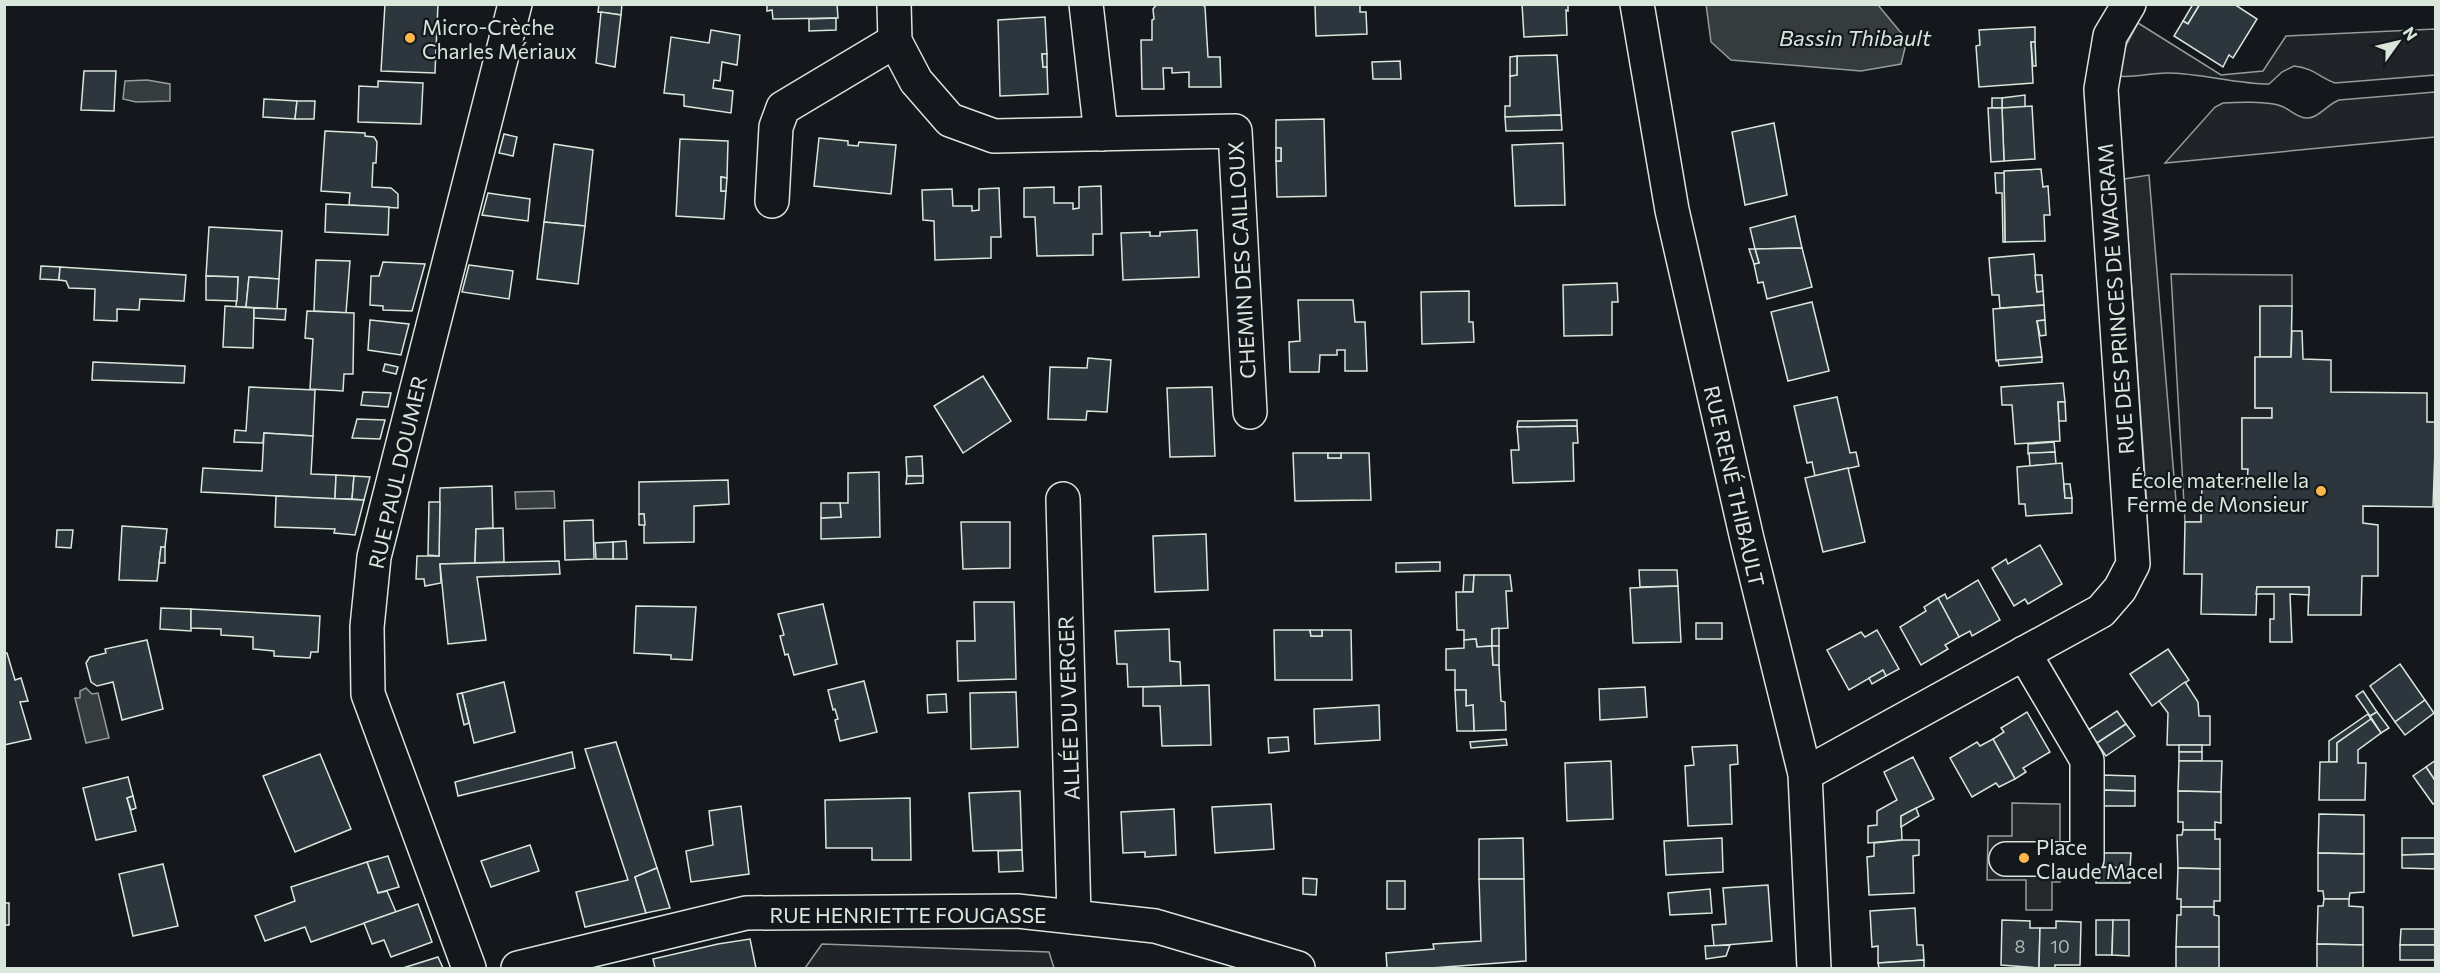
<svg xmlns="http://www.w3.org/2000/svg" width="2440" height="973" font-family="Commissioner,sans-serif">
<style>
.green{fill:#202428;stroke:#939e99;stroke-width:1.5}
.parking{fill:#24282b;stroke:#939e99;stroke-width:1.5}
.water{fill:#363b3e;stroke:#939e99;stroke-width:1.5}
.building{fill:#2c363c;stroke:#d8e6dc;stroke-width:1.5}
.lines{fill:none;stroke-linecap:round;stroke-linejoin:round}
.minor-casing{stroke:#d8e6dc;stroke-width:36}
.tertiary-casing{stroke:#d8e6dc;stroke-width:36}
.minor{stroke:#14181c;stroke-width:33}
.tertiary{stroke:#14181c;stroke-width:33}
.poi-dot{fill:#ffb74d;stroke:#14181c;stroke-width:2}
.labels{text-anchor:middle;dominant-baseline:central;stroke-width:4.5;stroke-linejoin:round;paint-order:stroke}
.number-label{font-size:18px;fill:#adbab4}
.poi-label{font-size:21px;fill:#d8e6dc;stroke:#14181c;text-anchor:start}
.street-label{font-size:21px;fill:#d8e6dc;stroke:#14181c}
.water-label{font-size:22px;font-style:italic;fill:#d8e6dc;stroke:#14181c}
</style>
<rect width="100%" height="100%" fill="#14181c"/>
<g class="green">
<path d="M2138,23L2221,75L2263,71L2286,36L2435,29V75L2335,83C2318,77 2316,69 2294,66L2282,72L2269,84C2235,84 2201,73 2167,73C2150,73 2134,78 2117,76L2122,53Z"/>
<path d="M2435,92V137L2165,163L2215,107L2223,103C2237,102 2269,101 2281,106C2290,109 2297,118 2307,118C2317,119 2328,104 2339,100Z"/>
<path d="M2171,274L2292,275V306L2260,307V357L2255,358V408H2272V418H2242V468L2248,469L2247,484L2202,483L2201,522H2185Z"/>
<path d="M822,944L1049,952L1054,968H805Z"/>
</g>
<g class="parking">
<path d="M2149,175L2176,501L2147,505L2124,179Z"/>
<path d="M2012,803L2060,804V882H2052V910H2026V880H1987L1988,836H2012Z"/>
</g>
<g class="water">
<path d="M1706,4L1878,5L1907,40L1901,64L1861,71L1731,60L1711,42Z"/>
<path d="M147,80L170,84V101L136,102L123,99L125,81Z"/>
<path d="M554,491L555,508L516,509L515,492Z"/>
<path d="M86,688L92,694L98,693L109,738L86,743L75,698H80V691Z"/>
</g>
<g class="building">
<path d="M385,4H438L435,73L381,71Z"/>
<path d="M599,4H622L621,15L598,12Z"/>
<path d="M767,4H837L838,18L773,19L772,10L767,11Z"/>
<path d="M1157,4H1202L1205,7L1208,57H1220L1221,87H1189V72L1172,73V68H1163L1164,89H1142L1141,40H1152V20L1154,19L1153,9Z"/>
<path d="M1315,4H1360V12H1366L1367,34L1316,36Z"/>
<path d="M1522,4H1568V11L1566,10L1567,35L1524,37Z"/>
<path d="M2193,4H2200L2188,24L2183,21Z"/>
<path d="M2200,4H2234L2257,19L2233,58L2229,55L2223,67L2174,36L2183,21L2188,24Z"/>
<path d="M601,12L621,15L615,67L596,63Z"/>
<path d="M1045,17L1047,54H1042L1043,67H1047L1048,94L1000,96L998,20Z"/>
<path d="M836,18V30L809,31V19Z"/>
<path d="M2035,27V42H2031L2033,83L1979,87L1976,46L1980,45L1979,30Z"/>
<path d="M711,30L740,35L737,65L722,62L720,81L714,80L713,88L733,91L731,113L684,106V95L664,93L671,37L709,43Z"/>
<path d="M2031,42H2035L2036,66H2033Z"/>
<path d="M1042,54H1047V67H1043Z"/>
<path d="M1557,55L1561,115L1505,117V106H1510V76L1517,75V56Z"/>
<path d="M1517,56V75L1510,76V57Z"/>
<path d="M1400,61L1401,79H1373L1372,62Z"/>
<path d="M84,71H116L114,111L81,110Z"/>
<path d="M378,81L423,83L421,124L358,122L359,86L378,87Z"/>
<path d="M2025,95V107L2002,108V98Z"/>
<rect x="1992" y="98" width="10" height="10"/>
<path d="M264,99L297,101L295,119L263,117Z"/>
<path d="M297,101H315L314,119H295Z"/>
<path d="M2032,106L2035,159L2004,161L2002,108Z"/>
<path d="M1988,108H2002L2004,161L1991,162Z"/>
<path d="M1561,115L1562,130L1506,131L1505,117Z"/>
<path d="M1324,119L1326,196L1277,197L1276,161H1281V148H1276V120Z"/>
<path d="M1774,123L1787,195L1745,205L1732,132Z"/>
<path d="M325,131L365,133V136L374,137L377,142L376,163H373L372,187L391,188L398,194V208L349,205L350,193L321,191Z"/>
<path d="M504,134L517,137L513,156L499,153Z"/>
<path d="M819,138L848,141V145L858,146L859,142L896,145L891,194L814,186Z"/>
<path d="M680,139L728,141L727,178L721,177V191H726L724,219L676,216Z"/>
<path d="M1563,143L1565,205L1515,206L1512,145Z"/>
<path d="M554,144L593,150L585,226L544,222Z"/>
<rect x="1276" y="148" width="5" height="13"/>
<path d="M2041,169L2043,187L2048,186L2050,215H2044L2045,241L2005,242L2004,171Z"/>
<path d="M1995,173H2004L2005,242H2003L2002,193H1996Z"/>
<path d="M721,177L727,178L726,191H721Z"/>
<path d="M1101,186L1102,234H1093V255L1037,256L1035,217H1024V188L1054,187V203H1073V209L1079,208V187Z"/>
<path d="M999,188L1001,237H991V258L935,260L934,221L923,220L922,190L952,189L953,206H972V211L979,210V189Z"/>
<path d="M488,193L530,199L528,221L482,215Z"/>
<path d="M326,204L389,207L388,235L325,232Z"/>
<path d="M1795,216L1802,248L1755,249L1750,228Z"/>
<path d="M544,222L585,226L578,284L537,279Z"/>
<path d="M209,227L282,231L279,279L249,277L246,307H236L238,277L206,276Z"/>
<path d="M1197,230L1199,277L1123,280L1121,233L1150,232V236H1160V232Z"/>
<path d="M1802,248L1812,287L1767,299L1763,282L1758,283L1754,264L1759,263L1755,249Z"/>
<path d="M1749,249H1755L1759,263L1754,264Z"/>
<path d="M2034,254L2037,292L2043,291L2044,305L2000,308L1999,295H1992L1989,258Z"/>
<path d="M316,260L350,261L346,313L314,311Z"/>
<path d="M383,262L425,264L412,311L383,310V306L370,305L371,276H379Z"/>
<path d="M469,265L513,271L509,299L462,292Z"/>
<path d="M41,266L60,267L59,280L40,279Z"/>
<path d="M60,267L186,275L184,301L140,299L139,310L117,309V321L94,320L95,289L69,288L66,281L59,280Z"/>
<path d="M2035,275H2042L2043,291L2037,292Z"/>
<path d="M206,276L238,277L237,301L206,300Z"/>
<path d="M249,277L279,279L277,309L246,307Z"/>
<path d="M1617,283L1618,302H1612V335L1564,336L1563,285Z"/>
<path d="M1469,291V322H1473L1474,342L1422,344L1421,292Z"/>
<path d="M1298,300H1353L1355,322H1365L1367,371H1345V350H1337V355H1320L1319,372H1290L1289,342L1300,341Z"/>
<path d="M1812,302L1829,371L1788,381L1771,312Z"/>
<path d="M2044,305L2045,320L2037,321L2042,357L1996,361L1993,309Z"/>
<path d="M225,306L254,308L253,348L223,347Z"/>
<path d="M2260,306H2292L2291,357H2260Z"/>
<path d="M254,308L286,309L285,320L254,318Z"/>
<path d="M307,311L354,313L353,374H344L343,391L310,389L313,339L305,338Z"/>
<path d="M370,320L409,324L401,355L368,350Z"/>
<path d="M2045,320L2046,335L2040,336L2037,321Z"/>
<path d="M2292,331H2302L2303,359L2331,360V392L2427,393V422H2436L2433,507L2363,506V523L2378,525V576H2362L2361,615H2308L2309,587H2257L2256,615L2201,614L2202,574H2184L2185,522H2201L2202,483L2247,484L2248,469H2242V418H2272V408H2255V357H2291Z"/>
<path d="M2042,357V362L1999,366L1998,360Z"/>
<path d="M1088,358L1111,360L1107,412L1087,411L1086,420L1048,419L1050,367L1087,368Z"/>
<path d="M93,362L185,366L184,383L92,380Z"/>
<path d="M385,364L398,367L396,374L383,371Z"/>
<path d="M983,376L1011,421L963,453L934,406Z"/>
<path d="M2063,383L2065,402H2058L2060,441L2015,444L2012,405H2002L2001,387Z"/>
<path d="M249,387L315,390L313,436L264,433L263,443L234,442L235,430L246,431Z"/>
<path d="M1212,387L1215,456L1170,457L1167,388Z"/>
<path d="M363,392L391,393L388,407L361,405Z"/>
<path d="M1837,397L1850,453L1856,452L1859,466L1815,476L1812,462L1807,463L1794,406Z"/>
<path d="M2058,402H2065L2066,421H2059Z"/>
<path d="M357,419L385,420L380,439L352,438Z"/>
<path d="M1577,420V426L1517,427L1518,421Z"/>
<path d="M1577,426L1578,443H1573L1574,481L1513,483L1511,450H1519L1517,427Z"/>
<path d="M264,433L313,436L311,474L336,475L335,499L201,492L203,468L262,471Z"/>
<path d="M2054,442L2055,452L2028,454V444Z"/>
<path d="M2055,452L2056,464L2030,466L2029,453Z"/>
<path d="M1293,453H1328V458H1341V453H1369L1371,500L1295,501Z"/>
<rect x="1328" y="453" width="13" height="5"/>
<path d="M922,456L923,476H907L906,457Z"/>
<path d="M2062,463L2065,498H2072V513L2026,516L2025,504H2019L2017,467Z"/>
<path d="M1848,468L1865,542L1823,552L1805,478Z"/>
<path d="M879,472L880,537L821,539V518L841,517L840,503H848V473Z"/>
<path d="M336,475L354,476L352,499H335Z"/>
<path d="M354,476L370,477L364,500L352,499Z"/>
<path d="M907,476H923V483L906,484Z"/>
<path d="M728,480L729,504L694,506V542L644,543V514H639V482Z"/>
<path d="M2064,484H2070L2072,498H2065Z"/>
<path d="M492,486L493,528L476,529L475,563L440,564L441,583L425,586L424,579H416L417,556H439L440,488Z"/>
<path d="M276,496L364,500L355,535L334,533L335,529L275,527Z"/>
<path d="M429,502H440L439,556L428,555Z"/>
<path d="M821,503H840L841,517L821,518Z"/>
<path d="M639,514H644L645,525H639Z"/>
<path d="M593,520L594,559L565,560L564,521Z"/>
<path d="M961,522H1010V568L963,569Z"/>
<path d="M122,526L167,529L165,547H161L157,581L119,580Z"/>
<path d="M503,528L504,562L475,563L476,529Z"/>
<path d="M57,530H73L71,548L56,547Z"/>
<path d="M1206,534L1208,590L1155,592L1153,536Z"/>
<path d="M626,541L627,559H613V542Z"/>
<path d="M613,542V559H596L595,543Z"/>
<path d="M2040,545L2062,584L2028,604L2025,599L2014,606L1992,568L2006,559L2008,564Z"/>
<path d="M161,547H165V563H159Z"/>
<path d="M559,561L560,574L477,577L486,640L448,644L440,564Z"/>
<path d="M1440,562V571L1396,572V563Z"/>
<path d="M1639,570H1677L1678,586L1640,587Z"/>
<path d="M1464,575H1474L1473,592H1463Z"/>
<path d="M1474,575H1510L1512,591H1506L1508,628L1492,629V646L1477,647L1476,639L1464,640V630H1457L1456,592H1473Z"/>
<path d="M1978,580L2000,620L1972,636L1970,631L1959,637L1938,598L1945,594L1947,599Z"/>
<path d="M1678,586L1681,642L1633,643L1630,588Z"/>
<path d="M2257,587H2309V595L2290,594L2292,642H2270V619H2274V594H2256Z"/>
<path d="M1938,598L1959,637L1945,645L1948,649L1921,665L1900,627L1926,611L1924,607Z"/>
<path d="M974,602H1014L1016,679L958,681L957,641H975Z"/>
<path d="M823,604L837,664L794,675L788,654L785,655L780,636L784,635L778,614Z"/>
<path d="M636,606L696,607L692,660L671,659V655L634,653Z"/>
<path d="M161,608L191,609V631L160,629Z"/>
<path d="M191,609L320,616L318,652H311L310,658L274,656V651L253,649V637L221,635V629L191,628Z"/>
<rect x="1696" y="623" width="26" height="16"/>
<path d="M1499,628V646H1492V629Z"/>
<path d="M1169,629L1170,661L1180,662L1181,686L1128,687L1127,664H1117L1115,631Z"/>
<path d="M1274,630H1310L1311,636H1322V630H1351L1352,680H1275Z"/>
<path d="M1310,630H1322V636H1311Z"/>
<path d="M1877,630L1899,669L1886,676L1883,670L1849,690L1827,650L1861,632L1865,637Z"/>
<path d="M1476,639L1477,647L1492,646L1493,665H1499L1501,701L1505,702L1506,730L1474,731L1473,705L1466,706V690H1455V670H1446V649L1464,648V640Z"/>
<path d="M147,640L163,709L122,720L113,682L97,686L91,682L86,663L90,657L106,653L105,649Z"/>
<path d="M1492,646H1499V665H1493Z"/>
<path d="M2168,649L2189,680L2152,706L2130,674Z"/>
<path d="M4,653H7L15,680L21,678L28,701L20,702L31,739L4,745Z"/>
<path d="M2400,664L2425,700L2395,722L2370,686Z"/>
<path d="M1883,670L1886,676L1872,684L1869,678Z"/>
<path d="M864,681L877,732L840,741L835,720L838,719L835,709L833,710L828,690Z"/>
<path d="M504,682L515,732L474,743L462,693Z"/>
<path d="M2185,682L2198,702L2199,716H2210V745H2167L2168,713L2159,701Z"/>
<path d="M1209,685L1211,745L1162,746L1160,706H1143V687Z"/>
<path d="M1645,687L1647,717L1600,720L1599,689Z"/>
<path d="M1455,690H1466V706L1473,705L1474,731H1457Z"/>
<path d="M2363,691L2377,712L2370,716L2356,696Z"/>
<path d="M1016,692L1018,747L971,749L970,693Z"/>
<path d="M462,693L469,723L464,725L457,694Z"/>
<path d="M946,694L947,712L928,713L927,695Z"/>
<path d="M2425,700L2434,713L2405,735L2395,722Z"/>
<path d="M1379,705L1380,740L1315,744L1314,709Z"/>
<path d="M2117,711L2126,724L2097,743L2088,730Z"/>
<path d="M2027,712L2050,752L2023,768L2026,772L2015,779L1993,739L2004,732L2001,728Z"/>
<path d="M2377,712L2389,728L2381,733L2370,716Z"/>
<path d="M2368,714L2371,719L2337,743V762H2329V741Z"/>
<path d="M2371,719L2381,733L2358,750V763H2366L2365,800H2319L2320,762H2337V743Z"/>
<path d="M2126,724L2135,736L2106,756L2097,743Z"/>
<path d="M1288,737L1289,751L1269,753L1268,738Z"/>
<path d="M1506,739L1507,745L1471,748L1470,742Z"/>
<path d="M1993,739L2015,779L1999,787L1996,783L1972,797L1950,758L1977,742L1980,746Z"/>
<path d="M616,742L657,868L635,877L646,913L585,927L576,892L628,880L585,749Z"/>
<path d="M1737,745L1738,764L1730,765L1732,824L1688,826L1685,766L1694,765L1692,747Z"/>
<rect x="2179" y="745" width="23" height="7"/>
<path d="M572,752L575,768L458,796L455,782Z"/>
<rect x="2179" y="752" width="23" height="9"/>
<path d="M320,754L351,829L295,852L263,776Z"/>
<path d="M1913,757L1934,799L1901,816L1902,840L1868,843V826L1877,825V811L1897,800L1884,772Z"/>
<path d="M2436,760V782L2426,767Z"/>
<path d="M1611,761L1613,819L1567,821L1565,763Z"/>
<path d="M2179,761H2222L2221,792L2178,791Z"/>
<path d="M2426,767L2436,782V803L2433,804L2413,776Z"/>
<path d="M2101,775L2135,776V791L2100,790Z"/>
<path d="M128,777L133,796L127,798L136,831L96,840L83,788Z"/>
<path d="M2100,790L2135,791V806H2101Z"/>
<path d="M1020,791L1022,850L973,851L969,793Z"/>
<path d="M2178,791L2221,792V823L2215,822V830H2183V822H2178Z"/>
<path d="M133,796L136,808L131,810L127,798Z"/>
<path d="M910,798L911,860H872V848H826L825,800Z"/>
<path d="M1271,804L1274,849L1215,853L1212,807Z"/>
<path d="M741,806L749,874L691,882L686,851L713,845L709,811Z"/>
<path d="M1916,808L1919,816L1901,827V816Z"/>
<path d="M1174,809L1176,855L1145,857V852L1123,853L1121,812Z"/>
<path d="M2319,814L2364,815V854L2318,853Z"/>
<path d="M2183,830H2215V839H2220V869L2178,868L2177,835H2182Z"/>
<path d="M1523,838L1524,879H1479V839Z"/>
<path d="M1722,838L1723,872L1666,875L1664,841Z"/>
<path d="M2402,838H2436V854L2402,855Z"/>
<path d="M1902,840H1919V855L1913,856L1914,893L1869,895L1867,857L1874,856V843Z"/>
<path d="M530,845L539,871L491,887L481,861Z"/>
<path d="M1022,850L1023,871L999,872L998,851Z"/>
<path d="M2097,853H2131L2130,868L2097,867Z"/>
<path d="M2318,853L2364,854V892L2350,893L2349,899H2324L2323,891H2318Z"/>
<path d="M2436,854V869L2402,868V855Z"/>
<path d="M388,856L399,887L378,893L367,862Z"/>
<path d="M367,862L378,893L387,891L396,912L311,942L305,927L265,941L255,916L295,901L291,887Z"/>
<path d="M163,864L178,926L133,936L119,874Z"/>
<path d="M2097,867L2130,868V883H2096Z"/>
<path d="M657,868L670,908L646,913L635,877Z"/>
<path d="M2178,868L2220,869V901H2214V907H2181V899H2177Z"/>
<path d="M1303,878L1317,879L1316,895L1303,894Z"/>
<path d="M1479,879H1524L1526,961L1431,968H1387L1386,953L1434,949L1433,944L1481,941Z"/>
<rect x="1387" y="881" width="18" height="28"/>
<path d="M1768,885L1772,941L1714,946L1712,925L1726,924L1723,888Z"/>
<path d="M1710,889L1712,913L1670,915L1668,893Z"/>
<path d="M2324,899H2349V906L2363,907V945L2317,944L2318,906H2323Z"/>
<rect x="4" y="903" width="5" height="22"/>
<path d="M418,904L432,942L391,957L384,940L372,944L364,923Z"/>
<path d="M2181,907H2214V915L2219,916V947H2176L2177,915H2181Z"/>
<path d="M1915,908L1917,945H1923L1924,960L1878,963V946L1872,947L1870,911Z"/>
<path d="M2002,920L2030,921V928H2040L2039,968L2001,965Z"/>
<path d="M2096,920H2113L2112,955H2096Z"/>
<path d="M2113,920H2129V956L2112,955Z"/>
<path d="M2056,921L2081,922L2080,965H2055V968H2039L2040,928H2056Z"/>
<path d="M2401,929H2435V945H2400Z"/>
<path d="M750,939L756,968H655L653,959L718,944Z"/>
<path d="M2317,944L2363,945V968H2317Z"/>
<path d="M1730,945L1726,956L1706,959L1705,946Z"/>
<rect x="2400" y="945" width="35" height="15"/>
<rect x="2176" y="947" width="43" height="21"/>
<path d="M438,957L443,968H403Z"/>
<path d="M1924,960V968H1879L1878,963Z"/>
</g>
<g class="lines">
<g class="minor-casing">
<g id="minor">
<path d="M894,4L895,41L916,81L950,120L994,136L1235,131L1250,412"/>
<path d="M1086,4L1101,134"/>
<path d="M1637,4L1672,210L1747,539L1805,774L1814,968"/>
<path d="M772,201L776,127L783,108L895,41"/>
<path d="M1063,499L1074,917"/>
<path d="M1805,774L2101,611L2120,589L2133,564L2101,89L2110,36L2129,4"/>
<path d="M2006,859H2087V760L2024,653"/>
<path d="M518,968L746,913L1017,911L1155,926L1298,968"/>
</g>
</g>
<g class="tertiary-casing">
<path id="tertiary" d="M469,968L368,694L367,627L374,557L515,4"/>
</g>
<use href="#minor" class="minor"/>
<use href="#tertiary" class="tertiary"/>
</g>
<g class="poi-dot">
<circle cx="410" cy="38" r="6"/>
<circle cx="2321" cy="491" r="6"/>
<circle cx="2024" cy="858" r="6"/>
</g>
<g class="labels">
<g class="number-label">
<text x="2020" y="946">8</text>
<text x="2060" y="946">10</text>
</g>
<g class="poi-label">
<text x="422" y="26">Micro-Crèche<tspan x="422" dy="24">Charles Mériaux</tspan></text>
<text x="2309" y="479" text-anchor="end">École maternelle la<tspan x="2309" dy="24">Ferme de Monsieur</tspan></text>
<text x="2036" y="846">Place<tspan x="2036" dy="24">Claude Macel</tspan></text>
</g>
<g class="street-label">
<text transform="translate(1241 260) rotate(-93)">CHEMIN DES CAILLOUX</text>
<text transform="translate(2115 299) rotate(-94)">RUE DES PRINCES DE WAGRAM</text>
<text transform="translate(397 472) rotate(-77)">RUE PAUL DOUMER</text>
<text transform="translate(1735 486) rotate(77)">RUE RENÉ THIBAULT</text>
<text transform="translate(1068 708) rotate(-92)">ALLÉE DU VERGER</text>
<text x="908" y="914">RUE HENRIETTE FOUGASSE</text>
</g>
<g class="water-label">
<text x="1855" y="37">Bassin Thibault</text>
</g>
</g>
<rect width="2440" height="973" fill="none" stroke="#d8e6dc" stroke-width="12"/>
<g transform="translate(2398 42) rotate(56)" stroke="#14181c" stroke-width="4.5" paint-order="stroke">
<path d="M0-4.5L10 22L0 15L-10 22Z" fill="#d8e6dc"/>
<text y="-9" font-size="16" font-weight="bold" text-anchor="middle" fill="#d8e6dc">N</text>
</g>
</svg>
